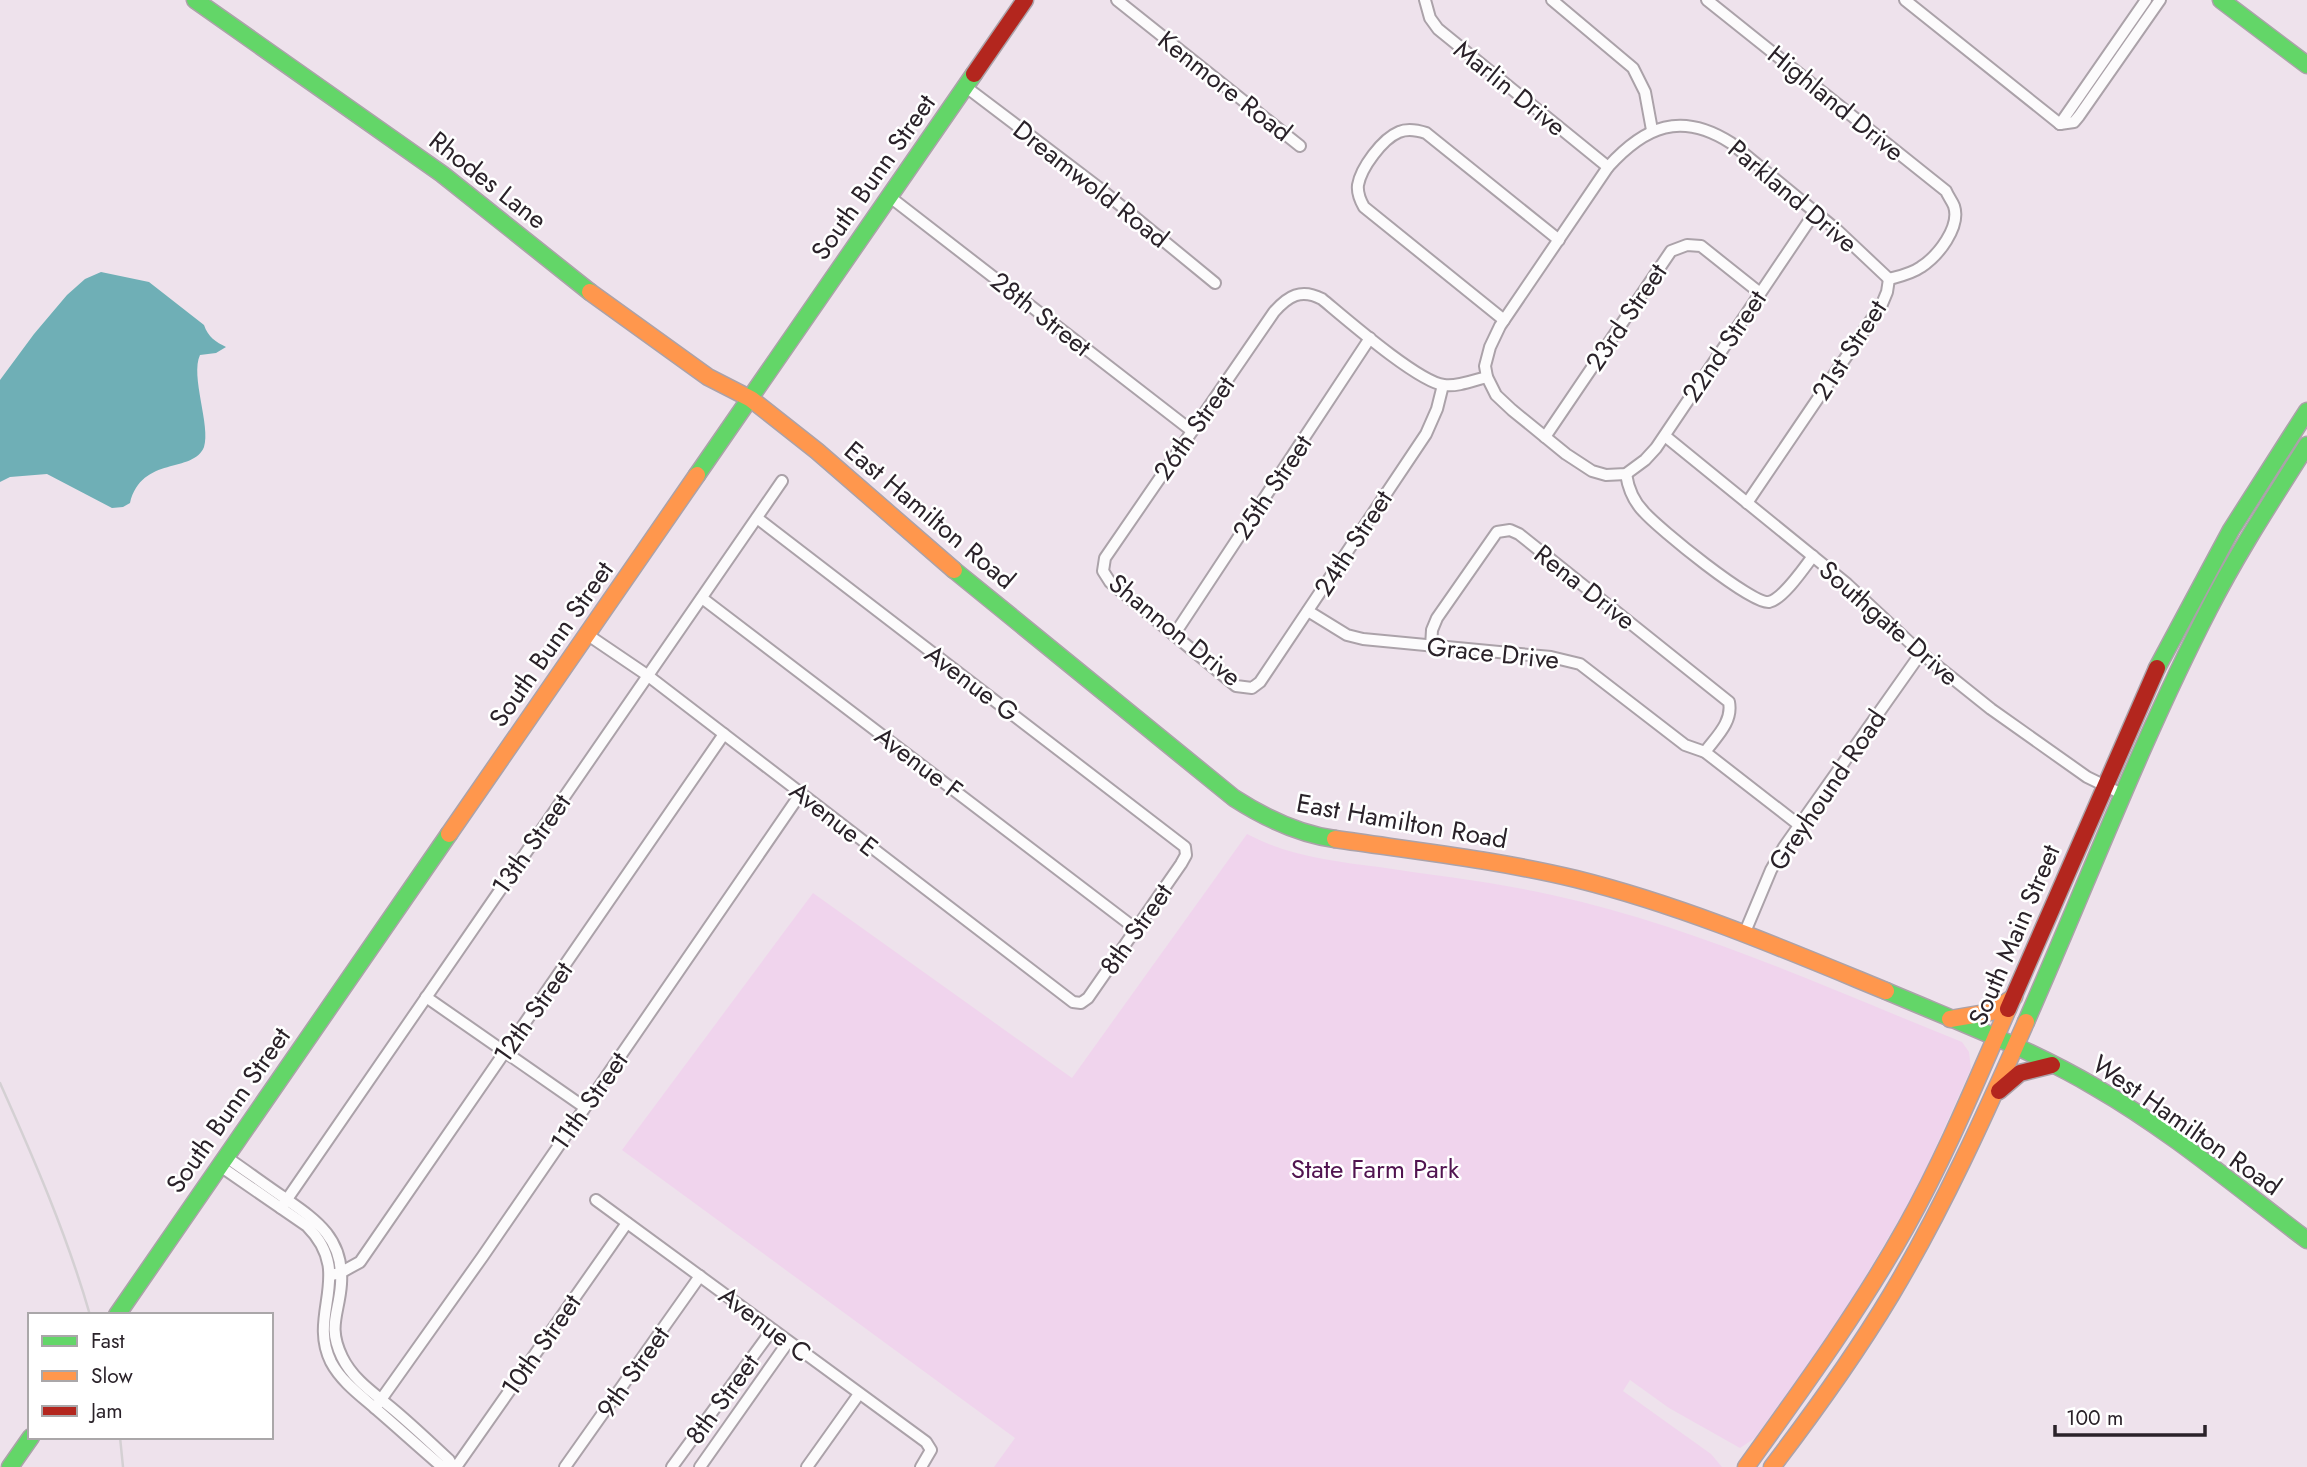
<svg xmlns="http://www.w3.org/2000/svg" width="2307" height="1467" font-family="Jost,sans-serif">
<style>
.green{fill:#f0d4ed}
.water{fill:#6fafb6}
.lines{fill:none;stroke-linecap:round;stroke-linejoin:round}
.street-casing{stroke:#aba2a9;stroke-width:14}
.fast-casing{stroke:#aba2a9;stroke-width:19}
.slow-casing{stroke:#aba2a9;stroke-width:19}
.jam-casing{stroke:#aba2a9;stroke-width:19}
.street{stroke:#fcfbfc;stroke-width:10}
.fast{stroke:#63d668;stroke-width:16}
.slow{stroke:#ff974d;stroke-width:16}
.jam{stroke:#b3261e;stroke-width:16}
.rail{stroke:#d4d0d3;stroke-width:2.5}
.labels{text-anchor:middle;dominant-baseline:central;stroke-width:5;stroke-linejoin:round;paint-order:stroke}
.street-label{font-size:26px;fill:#2a2229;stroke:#fff}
.park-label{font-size:26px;fill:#511450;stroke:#fff}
</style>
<rect width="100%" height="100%" fill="#eee2ec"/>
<path class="green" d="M1247,834C1289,856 1333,861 1379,867C1437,876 1495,882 1552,895C1694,926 1827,988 1962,1042L1969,1052L1971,1069L1917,1189L1838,1323L1755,1438L1740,1448L1669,1408L1630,1380L1623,1391L1711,1454L1722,1467H994L1015,1438L622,1150L813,893L1072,1078Z"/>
<path class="water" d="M101,272L149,282L204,325C208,337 216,342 226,347L216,353L200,355C190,376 211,426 204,447C193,474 142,455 130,503L123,507L112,508L47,474L10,477L0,482V380L34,334L67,295L85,279Z"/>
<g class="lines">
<g class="street-casing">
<g id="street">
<path d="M1117,0L1300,146"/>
<path d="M1425,0L1430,18L1438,29L1608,167"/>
<path d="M1552,0L1633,68L1645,92L1652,130"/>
<path d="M1707,0L1946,191C1948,196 1952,201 1954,206C1961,227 1938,256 1921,267C1911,274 1900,276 1889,279"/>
<path d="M1905,0L2060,124"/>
<path d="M966,87L1098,187L1215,283"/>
<path d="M2060,124L2074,122L2079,116L2160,0"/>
<path d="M2060,124L2146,0"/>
<path d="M890,197L1192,431"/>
<path d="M1815,212L1656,448L1645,460L1626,474L1606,475L1592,471L1566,454L1512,410L1496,395L1487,377L1485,366L1490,347L1500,326L1608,167C1645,126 1681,111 1731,143L1837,230L1889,279"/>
<path d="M1504,320L1364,207C1360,200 1357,193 1358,185C1361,168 1382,139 1399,132C1408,128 1417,130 1426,133L1559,240"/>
<path d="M1443,385L1437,409L1426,434L1260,682L1252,688L1236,686L1110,582L1103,571L1105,558L1274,312C1288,296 1301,288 1322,299C1345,318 1418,382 1444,385C1458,387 1474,380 1487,377"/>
<path d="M1665,436L1847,584L1921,653L1991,709L2087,777L2124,795"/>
<path d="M1545,437L1671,251L1687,245L1701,246L1760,293"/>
<path d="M1626,474C1628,487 1634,502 1644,512C1658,528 1752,605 1769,602C1783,599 1804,568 1813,556"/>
<path d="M1747,503L1882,304L1887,292L1889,279"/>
<path d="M702,598L1136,929"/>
<path d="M1308,611L1347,635L1363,639L1551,657L1580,664L1685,745L1705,752L1799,825"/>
<path d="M588,635L647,675L1073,1002L1081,1003L1088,998L1181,864L1186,855L1185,847L757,518"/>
<path d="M1174,635L1370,338"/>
<path d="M1431,647L1432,630L1437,618L1497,532L1510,530L1519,534L1729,702C1733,722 1716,737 1705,752"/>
<path d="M1745,932L1771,870L1784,847L1921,653"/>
<path d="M426,997L584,1107"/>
<path d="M226,1157C245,1170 264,1184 283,1197C316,1220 344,1238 341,1284C339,1314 327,1326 342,1357C353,1380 375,1394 394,1410C413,1426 431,1443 449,1460L453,1467"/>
<path d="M220,1166L307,1226C355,1274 307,1313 331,1362C341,1381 360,1395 375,1408C397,1427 418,1446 440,1465L447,1467"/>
<path d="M596,1200L926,1442L931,1450L921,1467"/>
<path d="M281,1208L782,481"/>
<path d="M331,1275L340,1273L360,1262L724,734"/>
<path d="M375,1408L483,1256L801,793"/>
<path d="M456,1467L627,1223"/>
<path d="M565,1467L700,1276"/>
<path d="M672,1467L772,1330"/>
<path d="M700,1467L788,1342"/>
<path d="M807,1467L859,1394"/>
</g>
</g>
<g class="fast-casing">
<g id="fast">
<path d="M195,0L442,174L590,292"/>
<path d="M2221,0L2307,65"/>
<path d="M697,475L974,74"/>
<path d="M954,570L1234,798C1265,818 1298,834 1335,839"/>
<path d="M2157,668L2231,530L2307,411"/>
<path d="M1886,991C1956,1021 2029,1048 2095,1087C2170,1130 2238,1188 2307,1240"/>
<path d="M2026,1022C2087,884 2140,743 2209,609C2238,552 2273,499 2307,445"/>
<path d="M117,1315L449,834"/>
<path d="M10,1467L31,1437"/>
</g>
</g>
<g class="slow-casing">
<g id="slow">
<path d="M590,292L708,377L751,399L817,451L954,570"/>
<path d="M449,834L697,475"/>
<path d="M1335,839C1416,851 1497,860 1576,879C1684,906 1784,949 1886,991"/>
<path d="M1950,1019L1991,1012L2014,997"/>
<path d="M1746,1467C1802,1389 1859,1311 1906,1227C1945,1157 1976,1082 2008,1009"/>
<path d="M1772,1467C1814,1412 1855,1355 1891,1295C1943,1208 1985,1115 2026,1022"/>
</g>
</g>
<g class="jam-casing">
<g id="jam">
<path d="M974,74L1025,0"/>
<path d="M2008,1009L2157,668"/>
<path d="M1999,1091L2020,1073L2052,1065"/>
</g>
</g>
<use href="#street" class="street"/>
<use href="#fast" class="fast"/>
<use href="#slow" class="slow"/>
<use href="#jam" class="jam"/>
<g class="rail">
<path d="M0,1083C34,1159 67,1235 90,1315"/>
<path d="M120,1437L123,1467"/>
</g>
</g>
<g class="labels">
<g class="street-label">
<text transform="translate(1225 86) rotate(38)">Kenmore Road</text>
<text transform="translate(1510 88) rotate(39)">Marlin Drive</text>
<text transform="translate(1836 103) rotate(39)">Highland Drive</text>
<text transform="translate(873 177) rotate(-55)">South Bunn Street</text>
<text transform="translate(488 180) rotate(38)">Rhodes Lane</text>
<text transform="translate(1091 184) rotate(38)">Dreamwold Road</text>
<text transform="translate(1793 196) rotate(40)">Parkland Drive</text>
<text transform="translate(1041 314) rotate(38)">28th Street</text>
<text transform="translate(1626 317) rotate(-56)">23rd Street</text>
<text transform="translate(1724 346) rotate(-56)">22nd Street</text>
<text transform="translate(1849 350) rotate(-57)">21st Street</text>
<text transform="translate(1194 428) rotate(-55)">26th Street</text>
<text transform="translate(1272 487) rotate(-56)">25th Street</text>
<text transform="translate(930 515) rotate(40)">East Hamilton Road</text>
<text transform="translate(1353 543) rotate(-57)">24th Street</text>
<text transform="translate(1585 587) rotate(38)">Rena Drive</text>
<text transform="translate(1889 623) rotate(41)">Southgate Drive</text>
<text transform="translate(1175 630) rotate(39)">Shannon Drive</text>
<text transform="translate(551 644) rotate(-55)">South Bunn Street</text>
<text transform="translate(1493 653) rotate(6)">Grace Drive</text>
<text transform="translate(972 683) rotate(37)">Avenue G</text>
<text transform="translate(919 763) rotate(37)">Avenue F</text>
<text transform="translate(1827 790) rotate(-56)">Greyhound Road</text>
<text transform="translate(834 819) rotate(38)">Avenue E</text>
<text transform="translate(1402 821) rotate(10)">East Hamilton Road</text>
<text transform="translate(531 844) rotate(-55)">13th Street</text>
<text transform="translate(1136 929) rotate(-55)">8th Street</text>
<text transform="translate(2014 935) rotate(-67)">South Main Street</text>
<text transform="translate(533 1012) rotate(-55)">12th Street</text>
<text transform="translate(589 1101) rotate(-55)">11th Street</text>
<text transform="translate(228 1110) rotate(-55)">South Bunn Street</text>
<text transform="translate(2187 1125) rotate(35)">West Hamilton Road</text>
<text transform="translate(765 1324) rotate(37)">Avenue C</text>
<text transform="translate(541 1345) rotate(-55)">10th Street</text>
<text transform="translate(633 1372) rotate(-55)">9th Street</text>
<text transform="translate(722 1399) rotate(-54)">8th Street</text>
</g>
<g class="park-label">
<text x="1375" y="1169">State Farm Park</text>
</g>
</g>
<rect x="28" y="1313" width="245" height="126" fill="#ffffff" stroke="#aaa7a9" stroke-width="2"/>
<rect x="42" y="1336" width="35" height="10" fill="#63d668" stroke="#aaa7a9" stroke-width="2"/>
<text x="91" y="1348" font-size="21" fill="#2a2229">Fast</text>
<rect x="42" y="1371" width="35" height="10" fill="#ff974d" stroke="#aaa7a9" stroke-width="2"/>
<text x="91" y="1383" font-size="21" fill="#2a2229">Slow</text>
<rect x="42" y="1406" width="35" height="10" fill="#b3261e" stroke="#aaa7a9" stroke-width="2"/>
<text x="91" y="1418" font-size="21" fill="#2a2229">Jam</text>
<path d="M2055 1425v10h150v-10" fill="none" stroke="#2a2229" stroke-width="3.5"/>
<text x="2066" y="1425" font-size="21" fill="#2a2229" stroke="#ffffff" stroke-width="5" paint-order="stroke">100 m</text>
</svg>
